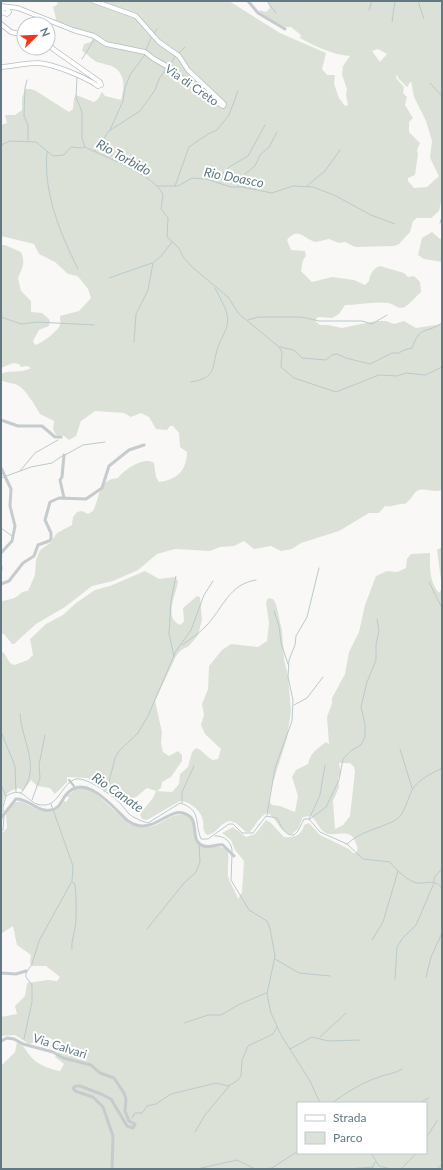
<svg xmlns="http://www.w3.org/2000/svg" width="443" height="1170" font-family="Lato,sans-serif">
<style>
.green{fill:#dbe1d7;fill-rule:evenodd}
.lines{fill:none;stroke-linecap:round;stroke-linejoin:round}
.stream{stroke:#bacacc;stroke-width:1}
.canal{stroke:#bacacc;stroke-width:2}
.major-casing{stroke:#b7bdc0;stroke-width:5.5}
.minor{stroke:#c6cbce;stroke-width:3}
.major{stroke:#fff;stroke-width:4}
.labels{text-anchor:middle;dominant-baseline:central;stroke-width:4;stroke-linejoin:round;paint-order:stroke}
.street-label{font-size:12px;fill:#627983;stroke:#fff}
.water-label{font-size:13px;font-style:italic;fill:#5d787d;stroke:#fff}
</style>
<rect width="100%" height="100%" fill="#f9f8f6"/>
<g class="green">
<path d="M56,1H90L135,17L158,43L175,55L214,98L146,50L112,44L55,21L56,18L53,7L58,4Z"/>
<path d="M99,1H229L280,33L326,53L322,69L327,75H335L334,84L339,98L345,106L348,105L346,95L347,89L342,75L343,66L350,56C334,55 314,46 300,38L301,35L291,27H285L260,14L259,10L266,12L270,8L267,1H442V198L439,211L431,218H417L413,221L410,232L399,244L394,246L355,247L345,242L339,243L329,239L316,242C304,240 299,226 287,240L291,250L305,251L306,256L303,260L301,271L312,282L332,277L354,280L365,285L369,281C370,275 373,268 380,266L404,273L408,277L414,276L420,282L421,292C416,296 409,306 402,308C396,308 393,303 387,303C373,301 359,305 345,305L339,314L332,318L318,317L315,321L320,325H328L342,328L376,321H386L394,324L404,321L416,328L442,324V490C434,493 426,488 419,490C413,492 411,501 405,504C397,503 393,508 385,506L379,513H369L339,531L301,543L292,549L281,551L271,546L254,549L244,541L234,546L220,547L210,551L175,549L157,554L138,570L113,581L92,586L65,607L36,624L14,644H12L4,634H1V602C6,599 12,600 16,597C21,594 21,591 28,591L35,575L36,560L40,550L50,543L57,533L72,525L73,517L77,512L82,511L88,514L93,511C101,496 97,480 118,478C124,470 144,456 154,463L156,477L159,482C177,480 187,470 187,452L180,447L179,433L173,426H170L167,430L156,429L149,417L141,413L131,417L124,413L95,411L81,421L76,436L69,440L64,436L56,435L53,429L54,421L40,414C37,408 25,389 19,386C13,382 7,384 1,380V374C11,369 21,374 31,368L27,366L21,367L19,364L13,363L1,368V245H5L21,252C26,263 22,268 18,278L21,291L31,301V312L42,313L50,320L49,326L39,330L33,341L35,345C41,344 58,331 60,325C61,322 60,319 60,316L79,311L91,298L88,289L81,280L77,276L68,274L55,262L39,254L34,244L1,236V125L7,123L5,115H15L22,110V98L25,89H31L36,91L69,112L73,109L74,98L76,95L94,102L98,99L102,92L105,96L121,100C124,89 126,76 115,68C111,65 103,64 97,62C92,60 88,54 82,51L84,44L91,42L93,37L145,53L188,85L205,94L221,107L224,108L208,86L189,69L180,55L160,41L140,18ZM378,49L387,54L380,62L372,51ZM397,74L398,78L407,87L411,81L414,97L426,121L432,141L430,157L432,162L439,176L427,187L414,188L408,181V178L415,175L418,154L417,150L420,143L409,132V122L413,118L405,105L407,97L403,93L404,87L396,78Z"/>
<path d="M432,232L440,239L442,238V262L424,259L418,255L422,238Z"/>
<path d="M442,547V1169H1V1066L15,1052L17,1042C25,1046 27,1053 33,1059C39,1065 52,1070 60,1071L64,1064L55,1057L58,1053V1047C49,1030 41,1040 29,1044L15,1035L1,1036V1017L17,1014L15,1006L25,996L27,983L48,980L57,981L60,977L46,966H32L30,963L31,955L17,945L13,926L1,934V834L7,828L6,814L14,803L21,801C35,808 53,821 64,801L66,802L69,798L67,796L76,789L82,788L93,791L128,823C134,826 141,828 147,827C164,826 172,808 191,817L197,841L204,847C236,845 227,851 228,875C229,883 236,891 238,899L242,892L244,861L235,850L231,840L222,833L233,827L246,837L255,834L266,820L271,823L284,837C294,838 302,835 304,825L309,823L320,835L349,849L353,853H356C358,849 358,848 356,844C351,826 337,838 326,833C319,830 317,821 311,816L303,817L298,829L292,834C278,833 278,818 267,813C259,817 256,825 250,832H246L236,823L230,821C220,822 217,834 207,835C202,830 204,827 203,821C202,811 189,801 180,801L147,820L142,819L140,814L153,798L156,791L147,788L136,797L123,802L87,778L67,777V782L55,794L50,788L37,786L31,780L23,791L19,788C1,793 5,799 1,814V652L4,653L10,663L14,665L28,660L33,655L30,639L46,624L63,615L76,603L95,590L110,586L145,571L159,579L175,577L178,581C177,593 162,619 181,625L184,621L183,608L197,596L200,597L202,620L198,635L189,646L181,650L176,656L155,701L162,732L161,743L163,752L169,756L178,751L182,755V761L171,777L162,782L161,788L157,791L172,792L179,784L180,774L188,767L192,752L196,748C203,750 206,757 213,760L218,759L221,749L205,734L201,725L204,715L202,704L208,689L209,666L222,650L231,644L258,647L267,641L269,623L266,602L268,598L273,599L276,604L282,631L284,659L288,676L291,711L287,738L270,792L269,801L272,805L280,806L295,812L298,796L292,777L296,770L308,764C310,753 317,749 326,742L329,744L327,717L332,703V698L345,674L349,652L359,632L365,605L376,576L387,571L397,572L406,568L407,559L411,554L430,553C430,567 429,581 439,593L442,588L437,550ZM339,763H350L354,767L355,772L350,816L343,825L335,829L333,801L339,787L338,778L341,773ZM298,1103H426V1153H298Z"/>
</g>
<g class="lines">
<g class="stream">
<path d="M267,1L276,13"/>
<path d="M418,1L424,19"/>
<path d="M369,10L372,1"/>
<path d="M392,22L395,1"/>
<path d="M154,33L157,29"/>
<path d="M146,50L151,38"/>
<path d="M179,53L185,47"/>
<path d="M82,59L94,40"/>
<path d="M172,62L175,56"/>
<path d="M77,77L76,97L82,112V138L85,147"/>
<path d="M27,80L25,88L24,116L28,125V140"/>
<path d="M430,83L442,96"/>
<path d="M110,130L123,101L125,88L130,75L144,56"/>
<path d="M1,145L10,141L36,142L53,156L64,155L71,147L81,148L85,147C104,157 156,175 163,195L161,209L168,218L167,237L178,247L184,258L192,267L228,297L239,314L279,347L282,352L281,367L294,378L336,392L379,375L397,376L406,373L425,375L442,367"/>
<path d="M95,151L109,131L140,111L155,90L159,79L165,70"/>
<path d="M47,152C43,192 60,233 78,269"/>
<path d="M216,181L229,167L248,156L265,125"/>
<path d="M158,186H178L192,178L206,179L231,187H242L272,193L293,186L313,187L334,195L371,215L395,224"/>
<path d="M175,186L189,147L208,134L217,130L229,115L238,91"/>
<path d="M307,186L325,171L340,150"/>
<path d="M238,187L245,174L255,166L260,155L269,147L277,132"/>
<path d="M440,223L442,217"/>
<path d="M109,278L152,263"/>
<path d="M1,317L21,324L37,322L94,325"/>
<path d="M248,320L258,317H301L319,321H362L372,324L387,315"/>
<path d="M134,342L136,314L148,290L153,263L162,255L172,242"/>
<path d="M280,347L294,350L302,358L326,360L332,355L337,354L346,358L370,364L392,353H399L404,350L412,348C421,324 424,335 442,323"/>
<path d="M191,382C218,377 211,368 218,347C222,335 230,328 227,314C225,306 219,296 215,288"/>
<path d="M65,455L83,445L105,442"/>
<path d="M20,471L35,453L58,440"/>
<path d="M1,478L31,467L52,463L62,456"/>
<path d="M1,528L12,536"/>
<path d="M429,582L442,608"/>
<path d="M274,611L279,626L281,643L288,664"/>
<path d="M182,645C190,639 200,633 207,625C223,608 229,584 256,580"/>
<path d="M174,656L169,634L171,601L176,576"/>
<path d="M294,705L307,698L323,677"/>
<path d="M20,714C22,743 42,767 21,793"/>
<path d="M1,732L15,766L16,792"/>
<path d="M400,749L412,788"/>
<path d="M1,785L6,796"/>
<path d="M104,791L108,786L115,758L119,751L138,733L148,716L176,651L191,630L204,595L213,581"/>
<path d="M32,800L40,778L39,765L45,735"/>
<path d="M182,803V792L194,766"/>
<path d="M3,812V807L6,796C26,784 26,806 44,805C59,805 62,783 76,779C87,777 113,796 121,804C124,807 126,811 129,814C134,818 141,821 148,823L180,803C202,810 194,822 201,839H208L229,824H233L242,833H253L266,816L277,818C281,825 284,836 294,835L298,831L304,819H309L320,832L347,844L363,859L390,862C395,869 409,882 417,883C427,884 437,878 442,889"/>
<path d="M267,815L275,768L292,721L293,700L288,677L289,660L295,645L296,636L307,617L319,568"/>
<path d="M309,819L320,795L325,765"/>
<path d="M310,819L326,807L339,780L343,759L352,750L361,745L365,737V724L361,707L367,682L376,660V644L379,631L377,619"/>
<path d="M1,832L3,830L4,816"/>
<path d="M215,836C224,835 233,843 232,852"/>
<path d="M347,844C361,831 378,829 394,821C406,815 407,797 414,787C421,778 433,773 442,768"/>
<path d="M232,855L231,880L249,910L267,921L270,928L275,956L267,994L271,1013L281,1035L310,1081L320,1103"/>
<path d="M434,881L435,876L442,869"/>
<path d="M147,929L184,883L196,872L200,862L199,844"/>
<path d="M372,940L383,922L398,871"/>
<path d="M72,949C71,941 74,936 75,928C77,917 76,896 75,884L72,882"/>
<path d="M275,959L299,973L330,976"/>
<path d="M426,977L431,957L442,933"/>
<path d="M395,979L397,947L402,939L416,925L434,883"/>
<path d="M184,1023L208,1015H221L238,1005L266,993"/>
<path d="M320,1037L346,1013"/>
<path d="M24,1039L32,1002V985L26,977V973L32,964L39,941L72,881L73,866L51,804"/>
<path d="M290,1049L312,1037L328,1041L360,1040"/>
<path d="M332,1103C346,1093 361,1083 379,1077C387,1074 394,1074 402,1069"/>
<path d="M419,1103L429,1098"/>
<path d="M132,1118L135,1113H142L147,1106L156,1104L171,1094L216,1083L228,1086L237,1081L241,1076L242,1060L248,1046L273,1034L277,1027"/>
<path d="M195,1132L205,1115L230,1085"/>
<path d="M426,1138L437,1121"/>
<path d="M371,1153L379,1166L391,1169"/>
<path d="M329,1154L330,1153"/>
<path d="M197,1169L237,1160L255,1169"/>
<path d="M264,1169L272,1168L298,1151"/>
<path d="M348,1169L373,1167"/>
<path d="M372,1169L375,1162"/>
<path d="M401,1169C407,1163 411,1158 417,1153"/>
<path d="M437,1169L442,1164"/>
</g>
<path class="canal" d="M69,780L74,786"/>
<g class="major-casing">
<g id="major">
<path d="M1,6L18,8L73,30L94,36L106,44L145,52L154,59L170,68L188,83L206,93L212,99L223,106L224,104L188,70L179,56L159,42L136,16L94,1"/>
<path d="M1,8L8,9L9,12L7,14L1,12"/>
<path d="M1,24L11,32L24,35"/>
<path d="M1,67C13,66 26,63 38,63C54,64 85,77 98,86L101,85L100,82L53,49L48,43"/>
</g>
</g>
<g class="minor">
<path d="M248,1L258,13L285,29"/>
<path d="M1,420L18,426H42L55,437H61"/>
<path d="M1,468L11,489L10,506L15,526L12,541L1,553"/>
<path d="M64,498L60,480L62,477L64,455"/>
<path d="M1,566V570"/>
<path d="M1,584L9,581L23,563L34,556L38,545L49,541L51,539V533L45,520L50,502L59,498L86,499L102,488L109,466L129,450L144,445"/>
<path d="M1,818L16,799C28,798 38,813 51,810C59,809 61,802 65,796C85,770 113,808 128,821C152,837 166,809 183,813C203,818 187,841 204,846C211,848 216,844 223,845L234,856"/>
<path d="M1,973L16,974L26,971"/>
<path d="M1,1041L7,1038L14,1039L23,1044L53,1052L63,1058L91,1065L100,1073L114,1078L124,1093L126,1099L125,1111L129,1121L135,1124L133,1128L127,1126L111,1099L101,1094L80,1086H76L73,1088L75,1091L93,1097L103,1107L113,1136L112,1169"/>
</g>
<use href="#major" class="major"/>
</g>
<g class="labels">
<g class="street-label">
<text transform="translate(192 85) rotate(35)">Via di Creto</text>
<text transform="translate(60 1046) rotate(18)">Via Calvari</text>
</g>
<g class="water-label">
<text transform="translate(124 157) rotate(29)">Rio Torbido</text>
<text transform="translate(234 177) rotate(11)">Rio Doasco</text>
<text transform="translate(118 792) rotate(35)">Rio Canate</text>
</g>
</g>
<rect width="443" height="1170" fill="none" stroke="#627983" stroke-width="4"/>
<rect x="297" y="1102" width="130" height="52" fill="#ffffff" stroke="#c0c9cd"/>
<rect x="305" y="1115" width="20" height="6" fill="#ffffff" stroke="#c0c9cd"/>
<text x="333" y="1122" font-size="12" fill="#627983">Strada</text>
<rect x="305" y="1132" width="20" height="12" fill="#dbe1d7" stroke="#c0c9cd"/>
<text x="333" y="1142" font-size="12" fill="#627983">Parco</text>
<g transform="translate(36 36) rotate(67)"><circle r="19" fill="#ffffff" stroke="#c0c9cd"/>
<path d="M0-3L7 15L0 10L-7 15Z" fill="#ef371f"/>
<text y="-6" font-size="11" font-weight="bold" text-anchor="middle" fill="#627983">N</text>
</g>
</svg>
